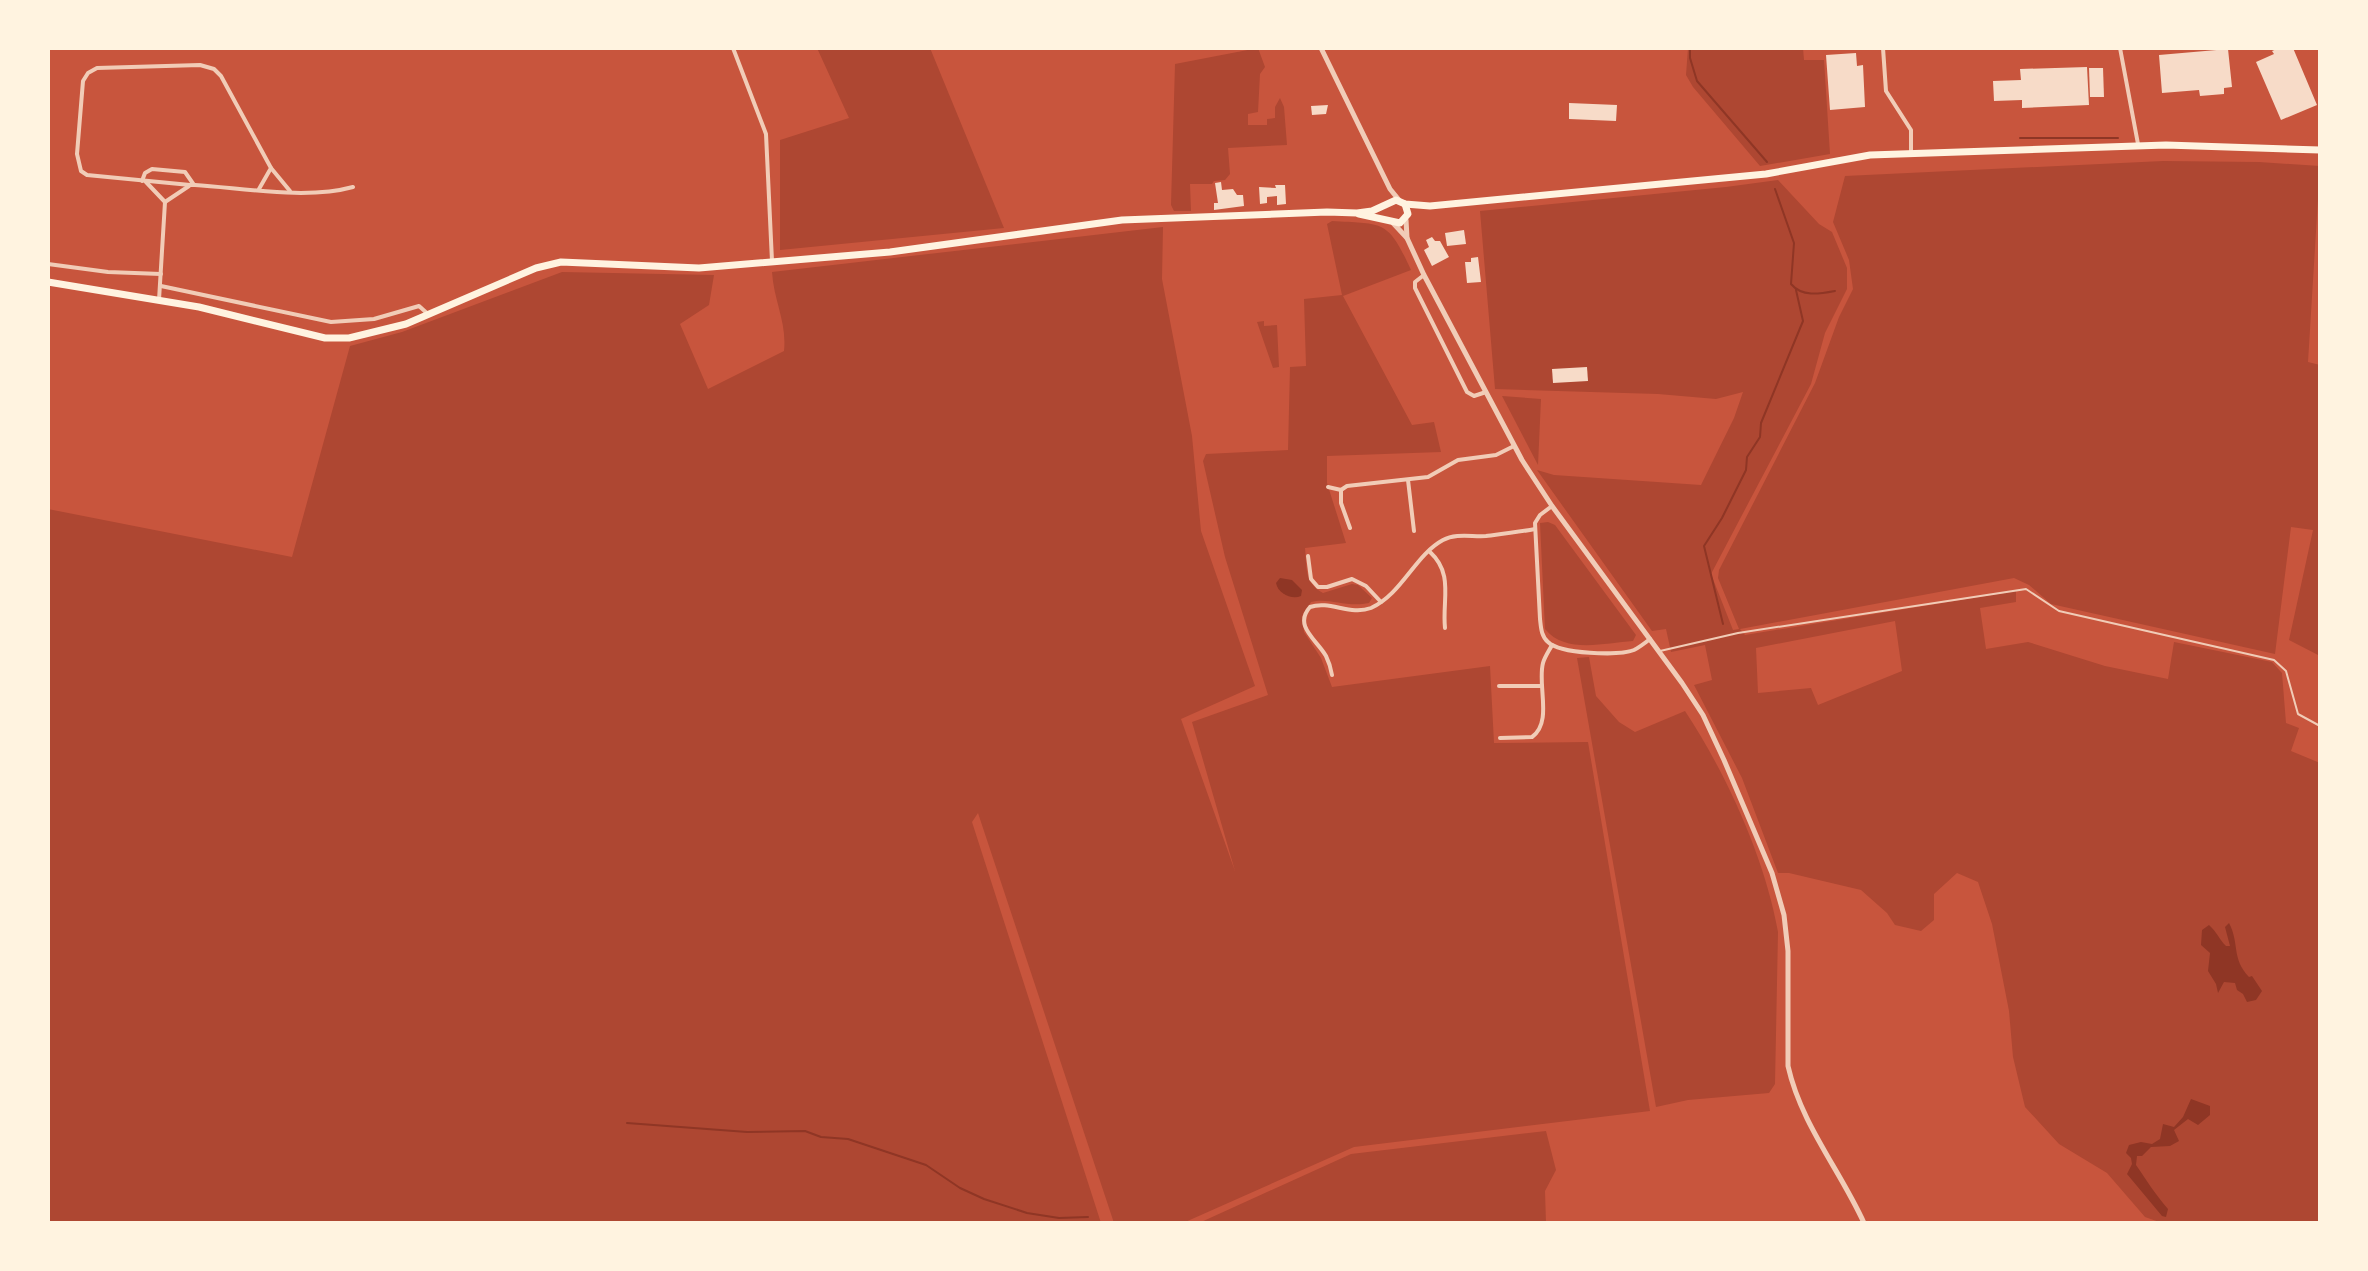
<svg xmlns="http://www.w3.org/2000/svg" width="2368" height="1271" font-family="Merriweather,serif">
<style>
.green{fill:#ae4732;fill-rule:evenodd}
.water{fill:#8f3625}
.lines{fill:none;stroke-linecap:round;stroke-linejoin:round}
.stream{stroke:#8f3625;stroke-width:2}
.building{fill:#f7dbc8}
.service{stroke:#f1ccb7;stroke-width:2}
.minor{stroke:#f1ccb7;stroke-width:4}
.tertiary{stroke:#f1ccb7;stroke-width:5}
.primary{stroke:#fff3e0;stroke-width:7}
</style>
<rect width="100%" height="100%" fill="#c8553d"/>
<g class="green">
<path d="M817,48H930L1004,228L780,250V140L849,118Z"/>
<path d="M1258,48L1265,67L1260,74L1258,112L1248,114V125H1267V119L1275,118V107L1280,98L1284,107L1287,145L1228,148L1230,174L1225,180L1214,181L1212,184H1190L1191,211H1174L1171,205L1175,64Z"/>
<path d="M1688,48H1803L1804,60H1824L1830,154L1760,166L1693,87L1686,75Z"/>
<path d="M2163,161L2259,162L2320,166L2308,362L2320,365V656L2289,640L2313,530L2291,527L2275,654L2051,604L2029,585L2014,578L1740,629L1745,635L2016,591V602L1980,608L1986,649L2028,642L2105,666L2168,679L2174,642L2272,662L2282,673L2286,723L2299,728L2291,751L2320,763V1223H2162L2145,1217L2107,1173L2059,1144L2025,1107L2013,1057L2009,1011L1992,924L1978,882L1957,873L1934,894V920L1921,931L1895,925L1887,913L1861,890L1789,873H1778L1742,778L1694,685L1712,680L1705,645L1671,652L1666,629L1652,631L1537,470L1554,475L1701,485L1734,418L1743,392L1716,399L1658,394L1495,389L1480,211L1726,187L1778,180L1819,224L1832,232L1847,268V289L1825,333L1811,384L1711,574L1733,630L1739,629L1718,578L1719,570L1815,383L1839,317L1853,289L1849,260L1833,222L1845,176ZM1895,621L1902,671L1818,705L1811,688L1758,693L1756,648Z"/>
<path d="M1332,221C1385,224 1388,220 1411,270L1343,296L1412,425L1434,422L1441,452L1327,456V483L1346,543L1305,548C1307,568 1304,583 1323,593L1352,584L1358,585L1372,598L1369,603C1346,608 1329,597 1311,602L1302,616L1304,632L1321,658L1332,687L1490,666L1494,743L1588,742L1650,1111L1354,1147L1183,1223H1114L978,813L972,822L1101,1223H48V509L292,557L350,346L402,332L562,272L714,275L709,305L680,324L708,389L784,351C787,322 774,302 772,272L1163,227L1162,279L1192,436L1201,531L1255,686L1181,719L1235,871L1192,722L1268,695L1225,557L1203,461L1206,454L1288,450L1290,367L1306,366L1304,299L1342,295L1327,224Z"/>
<path d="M1264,321V326L1277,325L1279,367L1273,368L1257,322Z"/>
<path d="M1502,396L1541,399L1538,465Z"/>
<path d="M1548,522L1555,525L1636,635L1633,641C1604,643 1565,654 1545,629L1540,523Z"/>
<path d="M1589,657L1596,696L1619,722L1635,732L1685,711C1726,773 1765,858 1778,932L1775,1084L1769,1093L1688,1100L1656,1107L1577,658Z"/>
<path d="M1546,1131L1556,1170L1545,1191L1546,1223H1199L1351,1154Z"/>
</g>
<g class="water">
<path d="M1280,578L1292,580L1302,590L1301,596C1292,600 1278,594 1276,583Z"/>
<path d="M2229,923C2240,944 2231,958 2249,977L2252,976L2262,991L2256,1000L2247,1002L2243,994L2237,990L2235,983L2224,982L2218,993L2216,984L2208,971L2210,953L2201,945L2202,930L2209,925C2217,932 2219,939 2226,946H2230L2225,927Z"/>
<path d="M2191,1099L2210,1106V1115L2198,1125L2188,1119L2174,1130L2179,1141L2170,1146L2151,1147L2142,1156H2137L2136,1165C2147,1181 2155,1194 2168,1209L2166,1217L2162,1216L2127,1174L2132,1164L2131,1158L2126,1153L2129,1145L2141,1142L2152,1144L2160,1139L2163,1124L2174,1127L2183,1117Z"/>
</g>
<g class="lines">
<g class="stream">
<path d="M1690,48V58L1697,81L1767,162"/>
<path d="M2020,138H2118"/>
<path d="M1775,189L1794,243L1791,284C1802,297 1819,294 1835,291"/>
<path d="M1723,624L1704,546L1722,518L1746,470L1747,457L1760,437L1761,423L1803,321L1796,290"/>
<path d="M627,1123L747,1132L805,1131L821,1137L848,1139L926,1165L960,1188L984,1199L1027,1213L1059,1218L1088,1217"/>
</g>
</g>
<g class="building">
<path d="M2279,48H2293L2317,105L2281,120L2256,62L2274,54L2272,51Z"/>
<path d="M2228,49L2232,87L2224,88V94L2200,96L2199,90L2162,93L2159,55Z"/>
<path d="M1856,53L1857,66L1863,65L1865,107L1830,110L1826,55Z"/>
<path d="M2087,67L2089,105L2022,108V100L1994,101L1993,81L2021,80L2020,69Z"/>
<path d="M2089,68H2103L2104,97H2090Z"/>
<path d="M1569,103L1617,105L1616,121L1569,119Z"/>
<path d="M1328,105L1326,114L1312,115L1311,106Z"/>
<path d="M1221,182L1222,190L1233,189L1237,195H1243L1244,206L1214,210V203H1218L1215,183Z"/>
<path d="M1275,185H1285L1286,204L1277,205V196L1267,197V203L1260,204L1259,187L1276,188Z"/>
<path d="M1464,230L1466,244L1447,246L1445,233Z"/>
<path d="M1432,237L1435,241H1440L1449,257L1432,266L1424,250L1429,247L1426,240Z"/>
<path d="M1478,257L1481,282L1467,283L1465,262H1471V258Z"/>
<path d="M1587,367L1588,381L1553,383L1552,369Z"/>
</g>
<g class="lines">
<path class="service" d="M1660,651L1738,633L2026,589L2059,611L2274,660L2286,671L2298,714L2320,726"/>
<g class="minor">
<path d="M733,48L766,134L772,261"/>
<path d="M1883,48L1886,91L1911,130V153"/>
<path d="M2120,48L2138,144"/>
<path d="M271,168L290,191"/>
<path d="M142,181L145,173L152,169L185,172L194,185"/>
<path d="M146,182L165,202L159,300"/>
<path d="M259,189L271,168L221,76L214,69L200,65L97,68L88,73L83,81L77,154L81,171L87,175L190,185H195C243,188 306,200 353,187"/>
<path d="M165,202L189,186"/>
<path d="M48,264L108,272L161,274"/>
<path d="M1424,275L1415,282V288L1467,392L1474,396L1486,392"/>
<path d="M161,286L331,322L374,319L419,306L429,315"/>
<path d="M1408,480L1414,531"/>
<path d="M1328,487L1341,490L1347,486L1428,477L1458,460L1496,455L1514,446"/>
<path d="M1341,490V503L1350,528"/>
<path d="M1552,506L1540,515L1535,523L1540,619C1541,627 1541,636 1548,642C1560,654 1619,656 1634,650C1640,647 1645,643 1650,639"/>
<path d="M1430,552C1454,574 1442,600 1445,628"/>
<path d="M1308,556L1311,579L1318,587H1327L1352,579L1366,586L1381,602"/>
<path d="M1332,675C1331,669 1329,662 1326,656C1317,640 1293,626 1310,607C1330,600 1350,616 1371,608C1402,594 1415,555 1443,540C1456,533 1472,537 1486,536C1502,534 1519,532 1535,529"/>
<path d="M1499,686H1542"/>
<path d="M1500,738L1532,737C1553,722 1537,685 1543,663C1545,656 1549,651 1552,645"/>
</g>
<g class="tertiary">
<path d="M1321,48L1390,189L1399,200"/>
<path d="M1406,220L1407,238L1424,275L1522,460L1552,506L1682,683L1703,715L1724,760L1772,873L1784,915L1788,951V1066C1801,1124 1840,1170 1864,1223"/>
<path d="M1393,223L1407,238"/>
</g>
<g class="primary">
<path d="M1359,214L1400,223L1408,214L1405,204"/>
<path d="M48,282L199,307L325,338H349L406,324L536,268L561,262L699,268L890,252L1122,220L1327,212L1357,213L1372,211L1396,200L1405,204L1430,206L1766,174L1870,155L2166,145L2320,150"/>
</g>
</g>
<rect width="2368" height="1271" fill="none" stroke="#fff3e0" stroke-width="100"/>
</svg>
